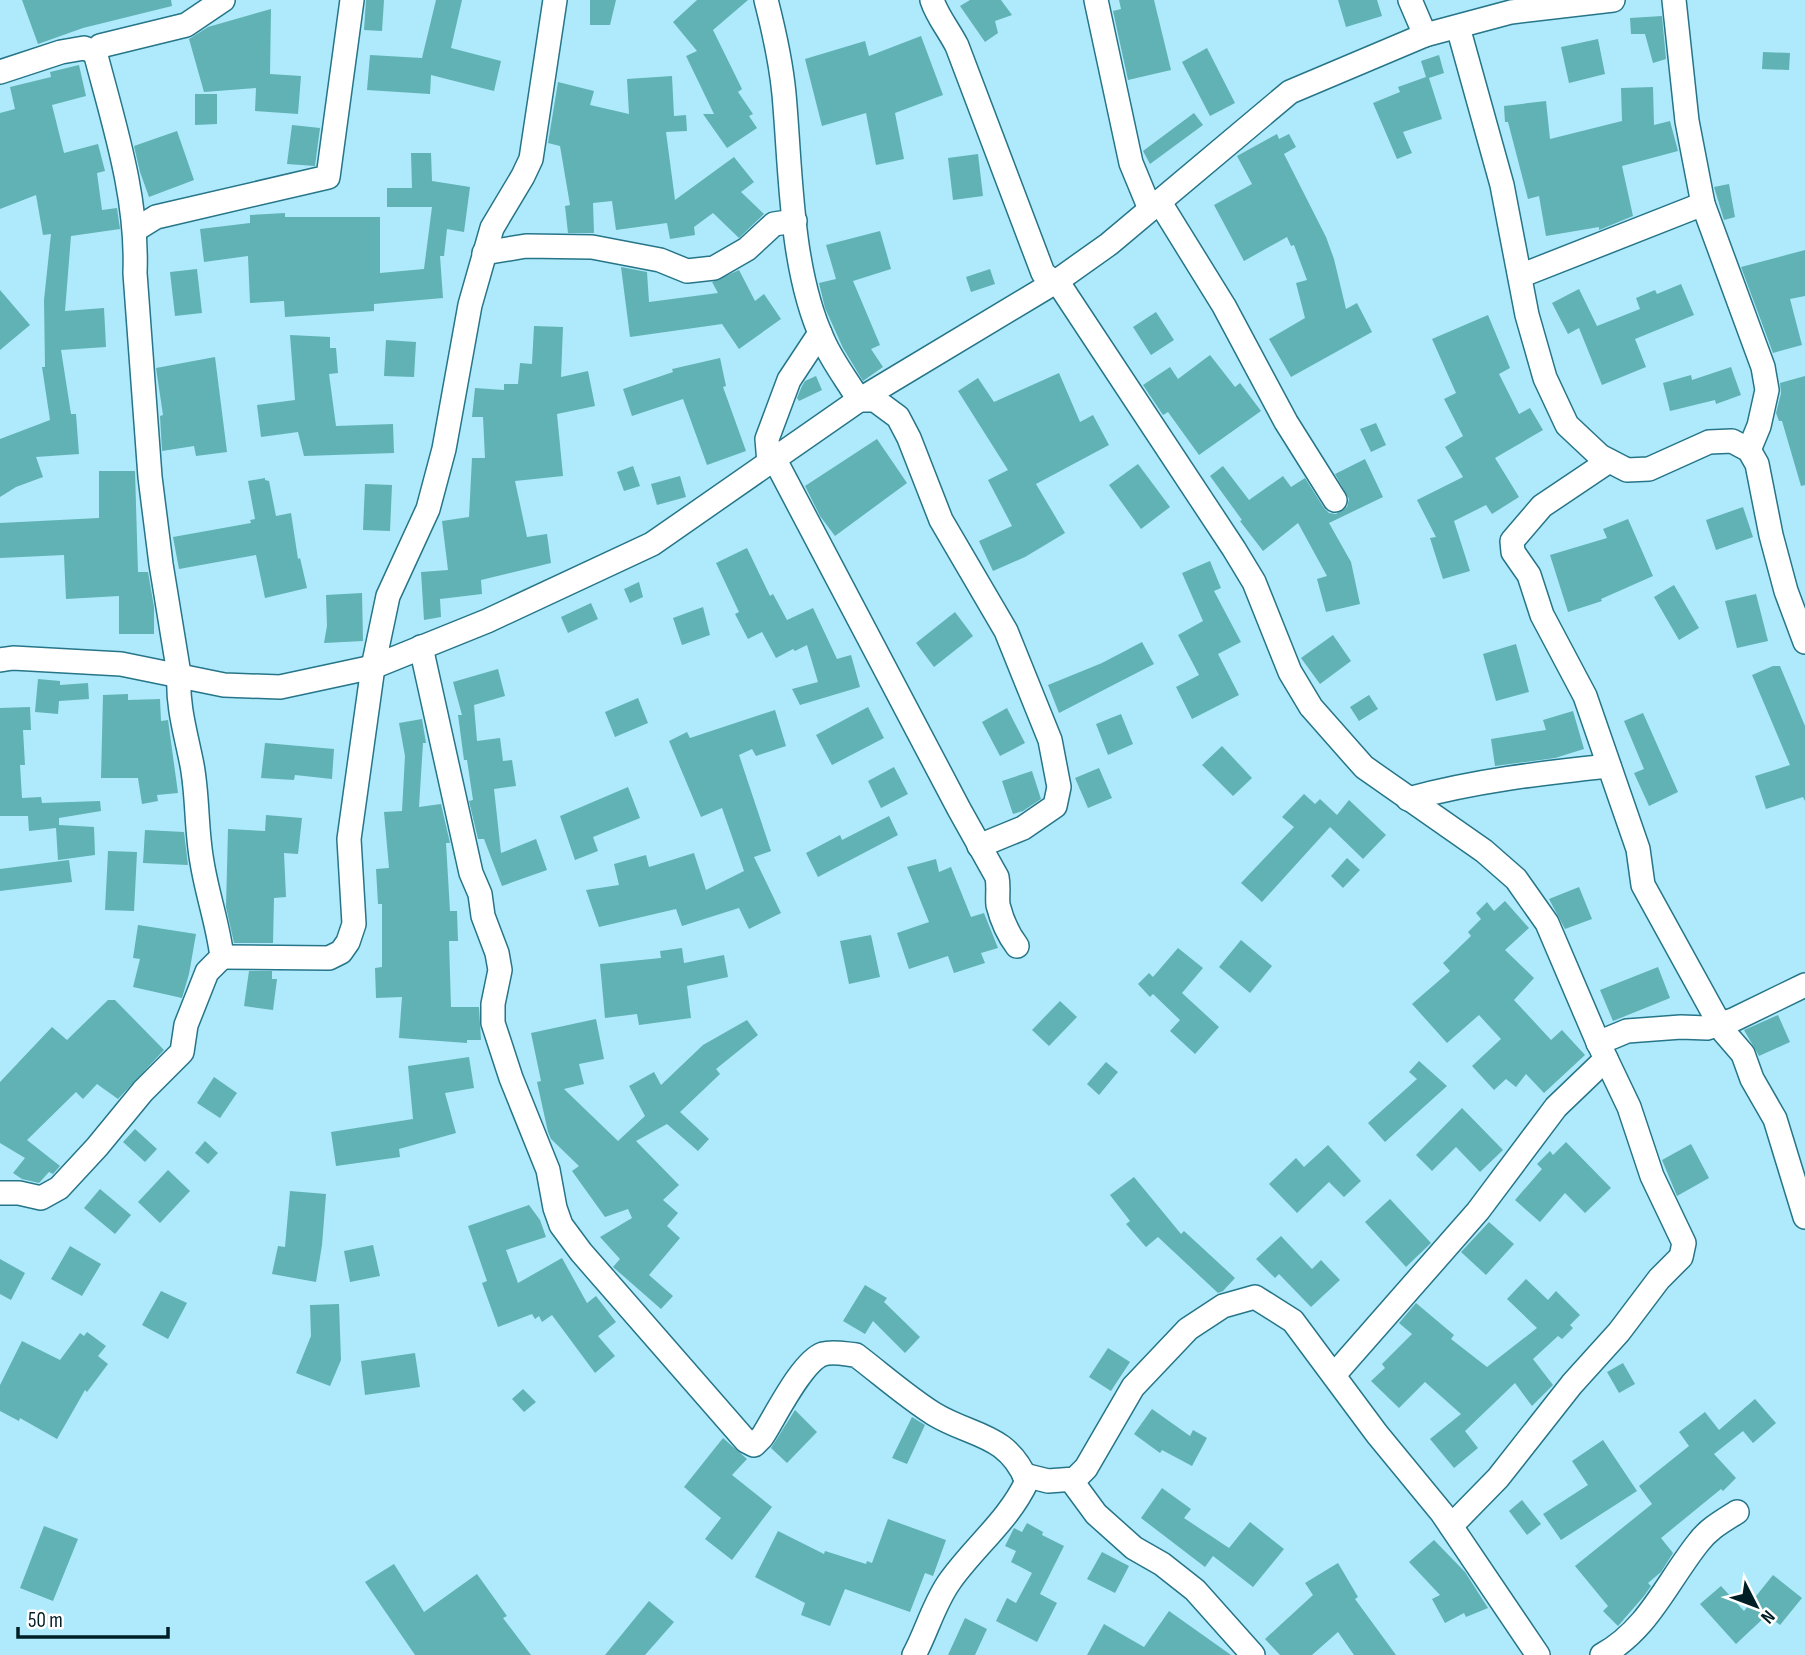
<svg xmlns="http://www.w3.org/2000/svg" width="1805" height="1655" font-family="'Sofia Sans Condensed',sans-serif">
<style>
.building{fill:#60b2b4}
.lines{fill:none;stroke-linecap:round;stroke-linejoin:round}
.street-casing{stroke:#267589;stroke-width:26}
.street{stroke:#fff;stroke-width:23}
</style>
<rect width="100%" height="100%" fill="#aeeafb"/>
<g class="building">
<path d="M22,0H171L172,6L83,28L38,44Z"/>
<path d="M366,0H384L382,31L364,30Z"/>
<path d="M436,0H462L451,48L501,61L494,91L431,75L430,94L367,90L370,55L422,58Z"/>
<path d="M590,0H616L610,25H590Z"/>
<path d="M697,0H748L713,30L742,89L738,92L753,114L749,116L757,128L727,148L703,114H714L686,56L697,51L673,22Z"/>
<path d="M970,0H1001L1012,15L995,21L998,33L985,42L960,6Z"/>
<path d="M1119,0H1154L1171,70L1128,80L1113,11L1121,9Z"/>
<path d="M1338,0H1377L1382,16L1346,27Z"/>
<path d="M271,9L270,74L301,76L298,114L255,111L256,88L204,92L189,39L208,27Z"/>
<path d="M1662,16L1666,59L1653,63L1645,34H1631L1630,18Z"/>
<path d="M921,36L943,95L895,113L904,159L876,165L866,113L822,126L805,59L865,41L869,56Z"/>
<path d="M1598,39L1605,74L1569,83L1561,47Z"/>
<path d="M1207,48L1235,103L1210,116L1182,62Z"/>
<path d="M1763,52L1790,53L1789,70L1762,69Z"/>
<path d="M1439,55L1444,73L1429,78L1442,119L1403,132L1412,153L1397,159L1373,103L1400,92L1398,87L1426,77L1421,61Z"/>
<path d="M79,65L86,96L52,105L64,153L98,144L105,171L97,173L102,210L117,208L120,229L71,236L65,311L104,308L106,347L61,350L71,414H76L79,454L36,457L43,477L16,487L0,497V439L50,420L42,367H45L44,300L51,234L43,235L36,195L0,209V113L15,109L10,87L51,77L50,72Z"/>
<path d="M672,76L674,116L686,115L687,131L666,132L675,200L734,157L754,182L741,192L764,214L739,238L713,213L694,227L695,235L670,239L667,223L616,230L612,201L593,203L594,233H568L565,206L570,205L560,146L548,143L558,82L594,91L590,105L629,114L627,79Z"/>
<path d="M1653,87L1654,125L1670,121L1678,151L1622,166L1633,216L1599,230V227L1546,236L1539,196L1528,199L1508,122H1505L1504,106L1546,101L1550,139L1622,121L1621,88Z"/>
<path d="M195,94H217V124L195,125Z"/>
<path d="M1194,113L1203,125L1150,164L1143,151Z"/>
<path d="M292,125L320,128L315,166L287,164Z"/>
<path d="M177,131L194,180L149,197L140,172L134,146Z"/>
<path d="M1277,134L1279,139L1289,134L1296,147L1284,154L1326,237L1334,259L1346,309L1357,303L1372,332L1291,377L1269,339L1305,318L1296,283L1307,280L1294,245L1291,246L1287,237L1244,261L1214,205L1252,184L1237,156Z"/>
<path d="M411,153H431L432,181L470,187L464,232L447,229L444,256H440L443,298L374,304V311L285,317L284,301L250,303L248,256L204,262L200,229L250,223V215L285,213V217H380V273L424,269L432,207H387V188H412Z"/>
<path d="M978,154L983,196L953,200L948,158Z"/>
<path d="M1729,184L1735,217L1724,220L1714,187Z"/>
<path d="M880,231L891,269L853,281L880,345L871,349L883,367L863,381L843,348L825,308L819,283L836,279L826,245Z"/>
<path d="M1805,250V296L1790,299L1802,345L1773,353L1741,267Z"/>
<path d="M621,267L647,272L649,302L718,293L712,282L739,270L755,301L764,294L781,319L739,349L722,324L630,337Z"/>
<path d="M197,269L202,313L175,316L170,272Z"/>
<path d="M990,269L995,284L971,292L966,277Z"/>
<path d="M1681,284L1694,315L1635,339L1646,367L1602,385L1579,328L1568,334L1552,303L1579,289L1597,326L1640,309L1636,298L1655,290L1657,294Z"/>
<path d="M0,290L30,325L0,350Z"/>
<path d="M1156,312L1174,340L1151,355L1133,327Z"/>
<path d="M1488,315L1510,368L1499,374L1519,414L1530,408L1543,430L1495,458L1519,497L1492,514L1486,505L1454,521L1470,571L1443,579L1430,538L1436,537L1417,500L1463,477L1445,447L1463,436L1444,399L1456,393L1432,339Z"/>
<path d="M534,326L563,327L561,377L588,371L595,406L557,414L563,476L515,481L527,537L547,534L551,563L481,580L482,594L440,599L441,617L424,620L421,572L448,570L442,521L469,517L472,458H485L483,417H472L475,388L504,390V384H518L520,363L532,364Z"/>
<path d="M290,335L330,337V348H336L338,373L329,374L336,426L393,424L394,453L304,456L298,432L261,437L257,405L295,400Z"/>
<path d="M386,340L416,342L414,377L384,376Z"/>
<path d="M1210,355L1235,387L1240,383L1261,411L1199,455L1168,412L1163,415L1143,385L1170,367L1178,379Z"/>
<path d="M215,357L227,452L196,456L194,446L162,451L160,416L163,415L156,368Z"/>
<path d="M720,358L726,386L723,387L746,451L707,465L683,399L632,416L623,389L673,372L672,369Z"/>
<path d="M1731,367L1741,395L1716,404L1715,400L1670,411L1663,383L1691,375L1692,380Z"/>
<path d="M1059,373L1080,422L1093,415L1109,445L1036,484L1065,533L1025,557L993,571L979,541L1012,526L988,480L1008,470L958,391L978,378L994,402Z"/>
<path d="M816,376L822,390L799,401L797,398L802,386L805,381Z"/>
<path d="M1805,376V485L1801,486L1782,421H1779L1776,413L1781,393L1780,383Z"/>
<path d="M1376,423L1386,445L1371,452L1360,429Z"/>
<path d="M877,439L907,483L835,536L820,516L805,486Z"/>
<path d="M1365,459L1383,497L1329,523L1351,562L1360,604L1326,612L1317,579L1327,576L1298,523L1263,551L1240,521L1242,520L1210,476L1223,466L1249,500L1283,476L1291,487L1305,478L1324,508L1329,513L1336,514L1347,507L1349,499L1335,474Z"/>
<path d="M1138,464L1170,507L1141,529L1109,485Z"/>
<path d="M633,466L640,486L624,491L617,472Z"/>
<path d="M99,471H135L138,572H148L154,607V634H119V596L66,599L64,555L0,558V523L99,518Z"/>
<path d="M680,476L686,497L657,505L651,484Z"/>
<path d="M265,478V480L269,481L276,516L291,513L298,559L300,558L307,588L265,598L256,555L179,569L173,537L251,523L250,520L255,519L248,481Z"/>
<path d="M365,484L392,485L390,531L363,530Z"/>
<path d="M1743,507L1753,537L1716,550L1706,520Z"/>
<path d="M1628,519L1653,576L1601,599L1602,601L1568,612L1550,555L1607,538L1603,529Z"/>
<path d="M747,548L770,596L773,594L787,620L813,608L837,659L851,655L860,687L800,705L792,689L818,682L807,645L795,651L793,649L776,658L762,632L748,639L735,614L739,612L716,563Z"/>
<path d="M1210,561L1221,588L1214,591L1241,642L1218,654L1239,695L1192,719L1176,687L1199,675L1178,635L1203,621L1182,573Z"/>
<path d="M639,582L643,597L630,603L624,589Z"/>
<path d="M1674,585L1699,628L1679,640L1654,597Z"/>
<path d="M362,593L363,641L324,643L327,626L326,595Z"/>
<path d="M1756,594L1768,641L1737,648L1725,601Z"/>
<path d="M591,603L598,619L568,633L561,617Z"/>
<path d="M703,607L710,635L682,645L673,618Z"/>
<path d="M955,612L973,636L934,667L916,643Z"/>
<path d="M1333,635L1351,661L1320,684L1301,658Z"/>
<path d="M1142,642L1154,664L1059,713L1048,685L1102,663Z"/>
<path d="M1516,644L1529,692L1496,701L1483,654Z"/>
<path d="M1773,666H1780L1805,726V801L1803,797L1766,809L1755,776L1790,765L1752,675Z"/>
<path d="M498,669L505,696L474,705L477,741L500,738L503,761L512,760L516,786L494,789L501,853L536,839L547,870L502,886L484,839H478L469,801L473,800L467,760H464L458,715H462L453,682Z"/>
<path d="M38,679L60,681V685L88,683L89,699L59,701L58,714L35,712Z"/>
<path d="M128,694V700L160,699L161,721L168,720L178,793L157,795L158,801L142,804L138,778H101L103,695Z"/>
<path d="M1369,695L1378,709L1359,721L1350,707Z"/>
<path d="M638,698L648,723L615,737L605,712Z"/>
<path d="M30,707L31,730H23L25,765H20L22,798L41,797L42,803L100,801L101,811L59,818V825L94,827L95,855L58,860L56,828L29,831L28,816H0V708Z"/>
<path d="M868,707L884,738L832,765L816,735Z"/>
<path d="M1007,708L1025,743L1000,756L982,722Z"/>
<path d="M775,710L786,746L756,756L752,749L739,755L771,851L754,857L781,913L749,929L739,908L682,926L676,909L599,927L586,890L619,885L614,864L646,855L649,867L694,853L706,890L744,871L722,808L701,817L669,741L687,732L690,738Z"/>
<path d="M1573,711L1584,749L1555,758L1495,766L1491,739L1546,730L1543,720Z"/>
<path d="M1643,713L1678,792L1649,806L1634,773L1644,769L1624,721Z"/>
<path d="M1121,714L1133,744L1108,755L1096,724Z"/>
<path d="M422,719L426,743H423L419,807L441,804L450,843H446L450,911H457L458,941H449L451,1007H479L481,1040H467V1043L399,1038L402,997L376,998L375,968L382,967V904H378L376,869L389,868L384,812L402,811L405,756L399,723Z"/>
<path d="M265,743L334,749L332,779L295,775L294,780L261,778Z"/>
<path d="M1222,746L1252,778L1233,796L1202,765Z"/>
<path d="M894,767L908,794L881,808L868,781Z"/>
<path d="M1099,768L1112,798L1088,808L1075,778Z"/>
<path d="M1032,771L1041,799L1023,811L1013,814L1002,781Z"/>
<path d="M628,787L640,818L593,837L598,851L575,860L560,816Z"/>
<path d="M1304,794L1315,804L1320,799L1337,815L1349,800L1386,835L1363,859L1330,827L1262,902L1241,883L1294,827L1282,817Z"/>
<path d="M266,815L302,818L298,854L284,853L286,897L274,898L273,943H234L226,907L228,829L265,831Z"/>
<path d="M889,816L898,835L818,877L806,853L840,835L842,840Z"/>
<path d="M145,830L184,832L188,865L143,863Z"/>
<path d="M108,851L137,852L134,911L105,910Z"/>
<path d="M1347,858L1360,870L1343,888L1331,876Z"/>
<path d="M936,859L939,872L951,867L971,917L984,913L998,948L981,953L985,963L954,973L948,956L909,969L897,933L929,922L907,867Z"/>
<path d="M69,860L72,882L0,891V869Z"/>
<path d="M1579,887L1592,919L1565,929L1549,899Z"/>
<path d="M1505,901L1529,928L1505,950L1534,978L1514,1000L1551,1040L1562,1030L1585,1055L1544,1093L1526,1074L1516,1087L1506,1079L1494,1090L1472,1066L1501,1039L1479,1015L1447,1043L1412,1004L1450,971L1443,963L1471,936L1468,932L1481,919L1476,913L1487,902L1494,911Z"/>
<path d="M138,925L196,934L189,974L182,998L133,987L140,959L133,958Z"/>
<path d="M871,935L880,977L849,984L840,941Z"/>
<path d="M1241,940L1272,966L1250,993L1219,967Z"/>
<path d="M682,948L684,963L724,955L728,977L687,986L691,1018L639,1025L637,1014L605,1018L600,964L661,958L660,951Z"/>
<path d="M1178,948L1203,968L1182,993L1219,1027L1195,1054L1170,1031L1180,1020L1153,994L1150,997L1138,984L1149,973L1153,977Z"/>
<path d="M1658,967L1670,998L1613,1021L1600,990Z"/>
<path d="M249,971H272V979H277L273,1010L244,1006Z"/>
<path d="M108,1000H115L164,1050L118,1099L97,1084L83,1099L76,1092L27,1140L60,1166L53,1174L49,1172L39,1183L22,1179L13,1173L25,1158L0,1143V1082L52,1027L67,1040Z"/>
<path d="M1060,1001L1077,1017L1049,1046L1032,1030Z"/>
<path d="M1778,1015L1790,1042L1759,1056L1744,1030Z"/>
<path d="M596,1019L604,1059L579,1064L584,1084L564,1089L618,1141L645,1116L629,1086L654,1072L661,1085L703,1045L747,1020L758,1035L716,1069L720,1074L680,1112L709,1139L698,1151L667,1124L636,1141L679,1185L663,1200L678,1213L667,1226L680,1238L649,1275L673,1296L661,1309L613,1267L620,1259L600,1237L632,1218L628,1209L605,1217L572,1171L579,1166L551,1139L548,1132L537,1082L541,1081L531,1033Z"/>
<path d="M469,1057L474,1088L445,1093L456,1133L399,1149L400,1157L336,1166L331,1132L413,1119L408,1066Z"/>
<path d="M1419,1061L1447,1086L1385,1142L1368,1123L1417,1079L1409,1072Z"/>
<path d="M1106,1062L1118,1072L1099,1095L1087,1084Z"/>
<path d="M214,1077L237,1093L220,1118L197,1103Z"/>
<path d="M1462,1108L1503,1150L1480,1172L1456,1147L1432,1171L1416,1155Z"/>
<path d="M135,1129L157,1149L145,1162L123,1142Z"/>
<path d="M205,1141L218,1153L208,1164L195,1153Z"/>
<path d="M1566,1142L1611,1188L1585,1213L1565,1193L1540,1222L1515,1200L1542,1169L1537,1164L1550,1151L1553,1155Z"/>
<path d="M1691,1144L1709,1178L1677,1196L1662,1160Z"/>
<path d="M1328,1145L1361,1181L1344,1197L1329,1182L1297,1213L1269,1184L1296,1158L1304,1167Z"/>
<path d="M168,1170L190,1191L160,1223L138,1202Z"/>
<path d="M1134,1177L1181,1234L1184,1231L1235,1278L1223,1291L1218,1293L1158,1237L1146,1247L1126,1224L1130,1221L1110,1195Z"/>
<path d="M100,1189L131,1215L115,1234L84,1208Z"/>
<path d="M290,1191L326,1194L322,1245L316,1282L272,1274L278,1246L285,1247Z"/>
<path d="M1390,1199L1431,1243L1406,1267L1365,1222Z"/>
<path d="M529,1205L540,1220L546,1237L506,1250L518,1283L562,1258L587,1303L596,1296L616,1322L598,1336L615,1356L595,1373L552,1315L542,1322L539,1316L535,1319L532,1314L498,1327L482,1283L487,1281L468,1226Z"/>
<path d="M1489,1222L1514,1244L1486,1275L1461,1252Z"/>
<path d="M1281,1236L1312,1269L1321,1260L1340,1280L1311,1307L1279,1274L1275,1278L1256,1259Z"/>
<path d="M373,1245L380,1276L350,1282L344,1251Z"/>
<path d="M70,1246L101,1264L82,1296L51,1279Z"/>
<path d="M0,1259L25,1273L11,1300L0,1294Z"/>
<path d="M1526,1279L1548,1300L1556,1291L1580,1315L1570,1325L1573,1328L1562,1339L1558,1336L1533,1359L1553,1385L1532,1406L1515,1383L1465,1431L1478,1448L1454,1468L1430,1439L1461,1414L1425,1382L1399,1408L1371,1381L1385,1368L1382,1364L1412,1334L1399,1323L1416,1303L1454,1335L1451,1339L1487,1367L1537,1328L1507,1299Z"/>
<path d="M865,1285L887,1298L884,1302L920,1337L905,1353L873,1321L865,1334L843,1321Z"/>
<path d="M161,1291L187,1303L168,1339L142,1325Z"/>
<path d="M339,1304L341,1360L330,1386L296,1373L311,1336L310,1305Z"/>
<path d="M87,1332L106,1346L98,1356L108,1364L87,1392L85,1390L57,1439L20,1418L19,1421L0,1411V1385L22,1341L60,1360L80,1333L84,1336Z"/>
<path d="M1108,1348L1130,1362L1111,1391L1089,1377Z"/>
<path d="M415,1353L420,1387L365,1395L361,1361Z"/>
<path d="M1623,1363L1635,1384L1619,1393L1607,1372Z"/>
<path d="M523,1389L536,1402L524,1412L512,1399Z"/>
<path d="M1755,1399L1776,1423L1753,1443L1743,1431L1714,1454L1736,1478L1723,1491L1721,1489L1661,1538L1673,1553L1661,1572L1648,1583L1651,1586L1644,1596L1618,1626L1603,1611L1608,1606L1575,1566L1652,1504L1639,1486L1689,1446L1679,1432L1705,1412L1719,1430Z"/>
<path d="M1152,1409L1190,1436L1193,1430L1207,1438L1192,1466L1162,1450L1160,1453L1134,1434Z"/>
<path d="M795,1410L817,1432L787,1463L771,1448Z"/>
<path d="M912,1417L925,1425L907,1464L892,1458Z"/>
<path d="M723,1438L747,1459L732,1475L772,1507L732,1560L705,1539L721,1518L684,1487Z"/>
<path d="M1603,1440L1637,1491L1561,1540L1543,1514L1588,1485L1572,1461Z"/>
<path d="M1162,1488L1191,1509L1184,1518L1229,1548L1250,1522L1284,1549L1253,1587L1213,1556L1205,1567L1141,1518Z"/>
<path d="M1522,1500L1541,1524L1527,1535L1509,1511Z"/>
<path d="M888,1519L946,1540L933,1576L925,1573L910,1612L845,1589L830,1626L801,1615L805,1603L755,1577L778,1531L824,1554L825,1551L866,1564L867,1561L872,1563Z"/>
<path d="M1027,1523L1043,1532L1042,1535L1064,1546L1040,1594L1057,1603L1037,1642L996,1621L1007,1598L1016,1603L1032,1573L1011,1562L1016,1551L1005,1546L1014,1528L1022,1532Z"/>
<path d="M44,1526L78,1539L53,1601L20,1588Z"/>
<path d="M1434,1540L1465,1572L1488,1608L1466,1617L1464,1613L1445,1623L1432,1599L1440,1595L1409,1562Z"/>
<path d="M1102,1552L1129,1566L1115,1593L1087,1579Z"/>
<path d="M1338,1563L1358,1597L1355,1599L1396,1655H1354L1338,1632L1312,1655H1280L1265,1639L1313,1595L1305,1583Z"/>
<path d="M394,1564L424,1612L477,1574L507,1616L503,1618L531,1655H415L365,1582Z"/>
<path d="M1773,1575L1802,1598L1780,1625L1767,1615L1736,1644L1700,1604L1721,1586L1744,1611Z"/>
<path d="M649,1601L674,1622L645,1655H605Z"/>
<path d="M1169,1611L1231,1655H1087L1104,1624L1144,1647Z"/>
<path d="M965,1618L987,1629L975,1655H948Z"/>
</g>
<g class="lines">
<g class="street-casing">
<g id="street">
<path d="M766,0C774,31 781,62 784,94C791,171 790,269 823,340C832,361 847,380 859,400H875L898,417L909,438L941,520L1006,631L1050,740L1059,787L1055,806L1023,828L979,846"/>
<path d="M932,0C937,16 949,30 957,46L1043,273L1050,279L1057,281L1234,549L1254,582L1290,672L1311,707L1364,767L1484,851L1516,879L1547,923L1597,1040L1629,1107L1652,1176L1684,1243L1681,1257L1659,1279L1619,1332L1572,1384L1498,1478L1451,1526"/>
<path d="M1096,0L1131,163L1150,209"/>
<path d="M1410,0L1425,35"/>
<path d="M1674,0L1687,121L1703,204L1763,367L1767,390L1759,426L1749,450"/>
<path d="M1458,27L1502,185L1527,315L1545,378L1567,425L1600,456L1627,470L1649,469L1709,442L1732,441L1749,450L1757,464L1771,535L1786,591L1805,642"/>
<path d="M95,52L100,46L186,25L223,0"/>
<path d="M0,72L61,52L84,48L95,52"/>
<path d="M1159,201L1224,306L1286,422L1335,500"/>
<path d="M135,230L156,217L328,177L352,0"/>
<path d="M484,253L526,246L592,247L660,260L687,271L714,268L747,249L774,224L795,221"/>
<path d="M1520,276L1703,204"/>
<path d="M774,458L959,809L997,877C999,887 997,896 998,905C1002,921 1008,934 1017,946"/>
<path d="M1609,461L1542,506L1512,541L1513,552L1529,575L1542,615L1585,696L1638,849L1643,885L1724,1032L1743,1054L1752,1079L1775,1119L1805,1217"/>
<path d="M769,463L767,439L789,380L820,333"/>
<path d="M421,647L471,873L480,894L483,916L497,953L500,970L493,1004V1023L511,1078L548,1170L555,1208L561,1225L581,1252L746,1441L754,1445L762,1437C775,1417 802,1361 823,1354C833,1351 845,1354 856,1355C881,1374 907,1397 934,1414C972,1437 1007,1433 1027,1481C1009,1520 974,1547 950,1581C934,1603 927,1631 914,1655"/>
<path d="M0,660L13,658L121,664L224,685L280,687L373,667L487,621L652,544L859,400L1057,281L1109,244L1290,92L1425,35L1511,12L1613,0"/>
<path d="M1408,799C1474,781 1541,773 1609,766"/>
<path d="M222,957L329,958L341,952L348,942L354,924L349,839L373,667L388,596L428,509L444,449L470,305L492,228L523,176L531,159L555,0"/>
<path d="M1598,1043L1627,1031L1681,1027L1707,1028L1733,1020L1805,985"/>
<path d="M0,1193H19L41,1198L59,1188L97,1147L143,1091L182,1052L186,1025L207,972L222,957C218,924 207,894 202,862C196,830 198,797 192,765C186,734 177,706 179,674L161,564L150,477L135,273C138,197 114,125 95,52"/>
<path d="M1334,1375L1478,1211L1556,1107L1606,1059"/>
<path d="M1024,1475L1048,1481L1075,1479L1086,1468L1133,1387L1188,1329L1223,1306L1255,1297L1293,1321L1377,1434L1442,1513L1538,1655"/>
<path d="M1071,1480L1096,1514L1134,1548L1162,1564L1195,1590L1253,1655"/>
<path d="M1602,1655C1648,1630 1667,1582 1698,1543C1708,1529 1723,1521 1737,1512"/>
</g>
</g>
<use href="#street" class="street"/>
</g>
<g transform="translate(1756 1606) rotate(132)" stroke="#ffffff" stroke-width="5" paint-order="stroke">
<path d="M0-5L12 26L0 18L-12 26Z" fill="#001e26"/>
<text y="-10" font-size="19" font-weight="bold" text-anchor="middle" fill="#001e26">N</text>
</g>
<path d="M18 1627v10h150v-10" fill="none" stroke="#001e26" stroke-width="3.5"/>
<text x="28" y="1627" font-size="21" fill="#001e26" stroke="#ffffff" stroke-width="5" paint-order="stroke">50 m</text>
</svg>
